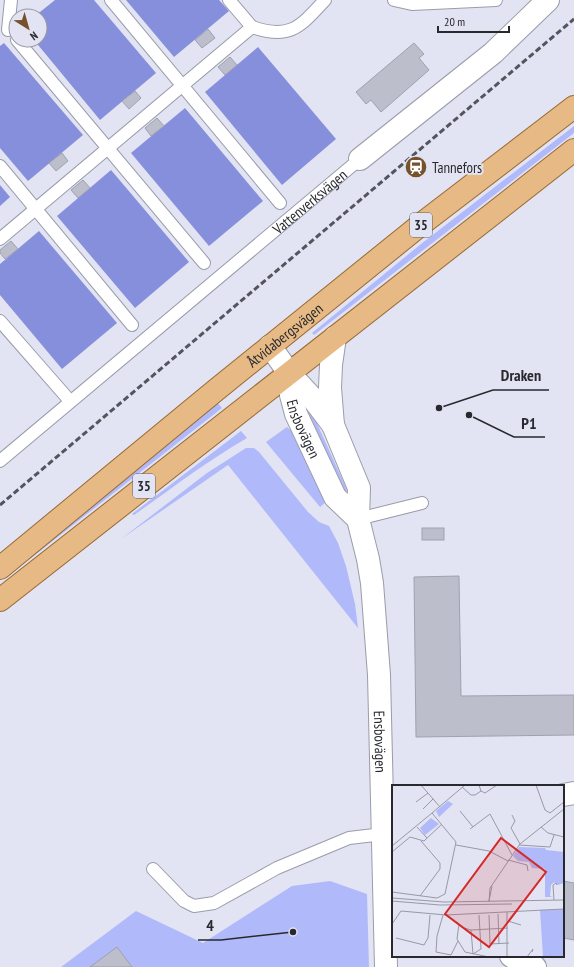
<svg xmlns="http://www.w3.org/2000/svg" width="574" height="967" font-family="'PT Sans Narrow',sans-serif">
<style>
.green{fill:#b0b9fa}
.water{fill:#868fdc}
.building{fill:#bcbecc;stroke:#9ea1ae}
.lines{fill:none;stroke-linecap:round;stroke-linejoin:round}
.service-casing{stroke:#9a9ca9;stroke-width:14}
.minor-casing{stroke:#9a9ca9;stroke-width:24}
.primary-casing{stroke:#986932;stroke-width:24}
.service{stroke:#fff;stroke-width:12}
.minor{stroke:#fff;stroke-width:22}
.primary{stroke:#e6b985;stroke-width:22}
.rail{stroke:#54555c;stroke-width:3;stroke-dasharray:6 3;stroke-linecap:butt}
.labels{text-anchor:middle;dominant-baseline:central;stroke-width:4;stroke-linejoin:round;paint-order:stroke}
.shield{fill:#e2e4f3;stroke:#606169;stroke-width:1}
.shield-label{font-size:14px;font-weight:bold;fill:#28292e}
.poi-label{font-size:15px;fill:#28292e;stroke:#e2e4f3;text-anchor:start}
.street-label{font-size:15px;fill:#28292e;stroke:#e2e4f3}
.inset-road{fill:none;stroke:#9899a4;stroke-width:1}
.view{fill:#d62828;fill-opacity:0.15;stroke:#d62828;stroke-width:2}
.inset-edge{fill:none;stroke:#28292e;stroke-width:2}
.leader{fill:none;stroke:#28292e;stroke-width:1.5}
.callout-dot{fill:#28292e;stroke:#e2e4f3;stroke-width:1.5}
.callout-label{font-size:16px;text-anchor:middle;font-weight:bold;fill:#28292e;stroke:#e2e4f3;stroke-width:4;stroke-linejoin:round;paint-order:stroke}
</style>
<rect width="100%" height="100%" fill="#e2e4f3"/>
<g class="green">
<path d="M574,126V133L314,335L312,333L421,244Z"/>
<path d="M217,402L222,408L31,558L29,556Z"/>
<path d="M311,410L347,490L345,492L308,412Z"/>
<path d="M287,427L296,435L326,502L320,507L266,442Z"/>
<path d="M241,431L247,438C207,461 171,489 134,515L132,514Z"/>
<path d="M246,448H254L259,452L308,512L319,522L329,526L338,543L346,566L355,604L358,628L228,465L121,539L207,473Z"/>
<path d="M330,881L367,894L369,967H61L136,911L203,943L292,886Z"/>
</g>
<g class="water">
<path d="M55,0H94L156,73L100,120L34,40H40V16H35Z"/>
<path d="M126,0H219L229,11L174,57Z"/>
<path d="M4,43L83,135L28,181L0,148V46Z"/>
<path d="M258,47L336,139L282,185L205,92Z"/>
<path d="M185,108L263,201L209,246L131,153Z"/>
<path d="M111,170L189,262L135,308L57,216Z"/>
<path d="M0,185L10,197L0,206Z"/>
<path d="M39,231L117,323L62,369L0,295V264Z"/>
</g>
<g class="building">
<path d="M208,29L215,38L202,48L195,40Z"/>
<path d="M414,43L424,54L419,58L429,70L381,112L371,100L366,104L356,92Z"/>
<path d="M230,57L237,65L225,75L218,67Z"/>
<path d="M135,91L141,98L129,109L122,101Z"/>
<path d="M157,118L164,126L151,136L145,128Z"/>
<path d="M62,153L68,161L56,171L49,163Z"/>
<path d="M83,180L90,188L78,198L71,190Z"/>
<path d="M11,241L18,249L5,259L0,253V250Z"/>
<rect x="422" y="528" width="22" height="12"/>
<path d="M459,576L461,696L574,695V735L416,737L414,577Z"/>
<path d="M563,881L574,883V940L563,938Z"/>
<path d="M117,947L132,967H90Z"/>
</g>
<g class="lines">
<g class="service-casing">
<g id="service">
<path d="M111,0L280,203"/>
<path d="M229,0L252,27"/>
<path d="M394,0L412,4L496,0"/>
<path d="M8,30L11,0"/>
<path d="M17,40L204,263"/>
<path d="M0,166L132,325"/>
<path d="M0,239L252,27C290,40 300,27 325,0"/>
<path d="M0,321L70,401"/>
<path id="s1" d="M0,461L360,159"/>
<path d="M358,519L422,503"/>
<path d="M153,869L184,901L194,906L214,903L277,868L349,838L383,834"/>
</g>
</g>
<g class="minor-casing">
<g id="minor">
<path d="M360,159L493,53L548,0"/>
<path id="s2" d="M270,346L289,373L314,400L333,425L359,488L358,519L368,559L372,583L379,675L386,967"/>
<path id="s3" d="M289,373L291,395L296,414L335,497L358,519"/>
<path d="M333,425L330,388L331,365L335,337"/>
<path d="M563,795L574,793"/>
<path d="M511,956L535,967"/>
</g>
</g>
<g class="primary-casing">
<g id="primary">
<path id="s4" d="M0,568L216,390L424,222L574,107"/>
<path d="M0,600L574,150"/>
</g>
</g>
<use href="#service" class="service"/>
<use href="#minor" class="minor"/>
<use href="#primary" class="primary"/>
<path class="rail" d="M0,505L574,19"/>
</g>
<defs>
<g id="station-disc" transform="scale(1.15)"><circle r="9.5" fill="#76522c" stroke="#e2e4f3"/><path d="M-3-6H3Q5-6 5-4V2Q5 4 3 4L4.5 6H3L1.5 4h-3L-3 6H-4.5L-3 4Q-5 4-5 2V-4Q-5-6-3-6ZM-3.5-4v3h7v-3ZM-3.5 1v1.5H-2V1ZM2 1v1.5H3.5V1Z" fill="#fff"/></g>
</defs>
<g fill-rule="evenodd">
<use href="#station-disc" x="416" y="167"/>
</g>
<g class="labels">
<g class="shield">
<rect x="410" y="213" width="22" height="24" rx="3"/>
<rect x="133" y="474" width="22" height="24" rx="3"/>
</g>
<g class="shield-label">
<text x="421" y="225">35</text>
<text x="144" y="486">35</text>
</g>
<g class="poi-label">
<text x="432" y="167">Tannefors</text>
</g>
<g class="street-label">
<text stroke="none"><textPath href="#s1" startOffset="404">Vattenverksvägen</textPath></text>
<text stroke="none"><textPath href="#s4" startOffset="368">Åtvidabergsvägen</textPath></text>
<text stroke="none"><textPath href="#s3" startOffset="58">Ensbovägen</textPath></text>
<text stroke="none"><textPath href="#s2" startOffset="425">Ensbovägen</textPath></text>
</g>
</g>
<g transform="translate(392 785)">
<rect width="172" height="172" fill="#e2e4f3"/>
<path d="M56,16L61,19L47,32L44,26ZM39,33L47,39L33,50L28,43ZM127,62L153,63L154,65L172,67V98L166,100L162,97L159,100L158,111L161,112H153V84L140,83L137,77L126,76L121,71ZM172,124V172H151L148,125Z" fill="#b0b9fa"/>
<path class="inset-road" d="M29,0L48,22M144,0L153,25L158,28M70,2L79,10H83L89,6L87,0M89,6L93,8L105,0M24,17L36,8M31,24L41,14M68,26L81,42M158,28L172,17M120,30L123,36L119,43L128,59M25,42L35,53M149,42L156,48L172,52M78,44L98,29L120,70M64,60L97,66L116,76M127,60L158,62L162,50M0,61L40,28M0,67L18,52L32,56L50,39M116,75L135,80L136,86M0,107L45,113L53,109L64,57L40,28L73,0M28,111L48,84V78L29,56M0,113L52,117L172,115M162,115L161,100L164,98L165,100M0,116L48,120L120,119M97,116L100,101M97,117L98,103L128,59L172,24M115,127V172M106,129L107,159M51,130L45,151L44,167L59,170L66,156M54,130L67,139L65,154L73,167L97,172M97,130L98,159L117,158M116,136L129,140M0,139L9,126L54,130L172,124M72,143L79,145L116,143M79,145L81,169L89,164L87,130M4,153L32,160L36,153L38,130M135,172L141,164L140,167"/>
<path class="view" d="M109,53L154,87L97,162L53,129Z"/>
<rect width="172" height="172" class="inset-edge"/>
</g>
<path class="leader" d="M439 408L493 390H549M469 415L514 437H545M293 932L221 940H198"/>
<g class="callout-dot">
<circle cx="439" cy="408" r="4"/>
<circle cx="469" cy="415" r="4"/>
<circle cx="293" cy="932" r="4"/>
</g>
<g class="callout-label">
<text x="521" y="381">Draken</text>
<text x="529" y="429">P1</text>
<text x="210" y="931">4</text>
</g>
<g transform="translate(28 28) rotate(143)"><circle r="19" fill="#e2e4f3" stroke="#9899a4"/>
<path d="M0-3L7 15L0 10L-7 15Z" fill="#76522c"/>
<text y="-6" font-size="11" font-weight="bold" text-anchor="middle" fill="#28292e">N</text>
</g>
<path d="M438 26v6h71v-6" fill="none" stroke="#28292e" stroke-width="2"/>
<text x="444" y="26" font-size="12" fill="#28292e" stroke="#e2e4f3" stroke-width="3" paint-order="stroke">20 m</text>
</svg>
